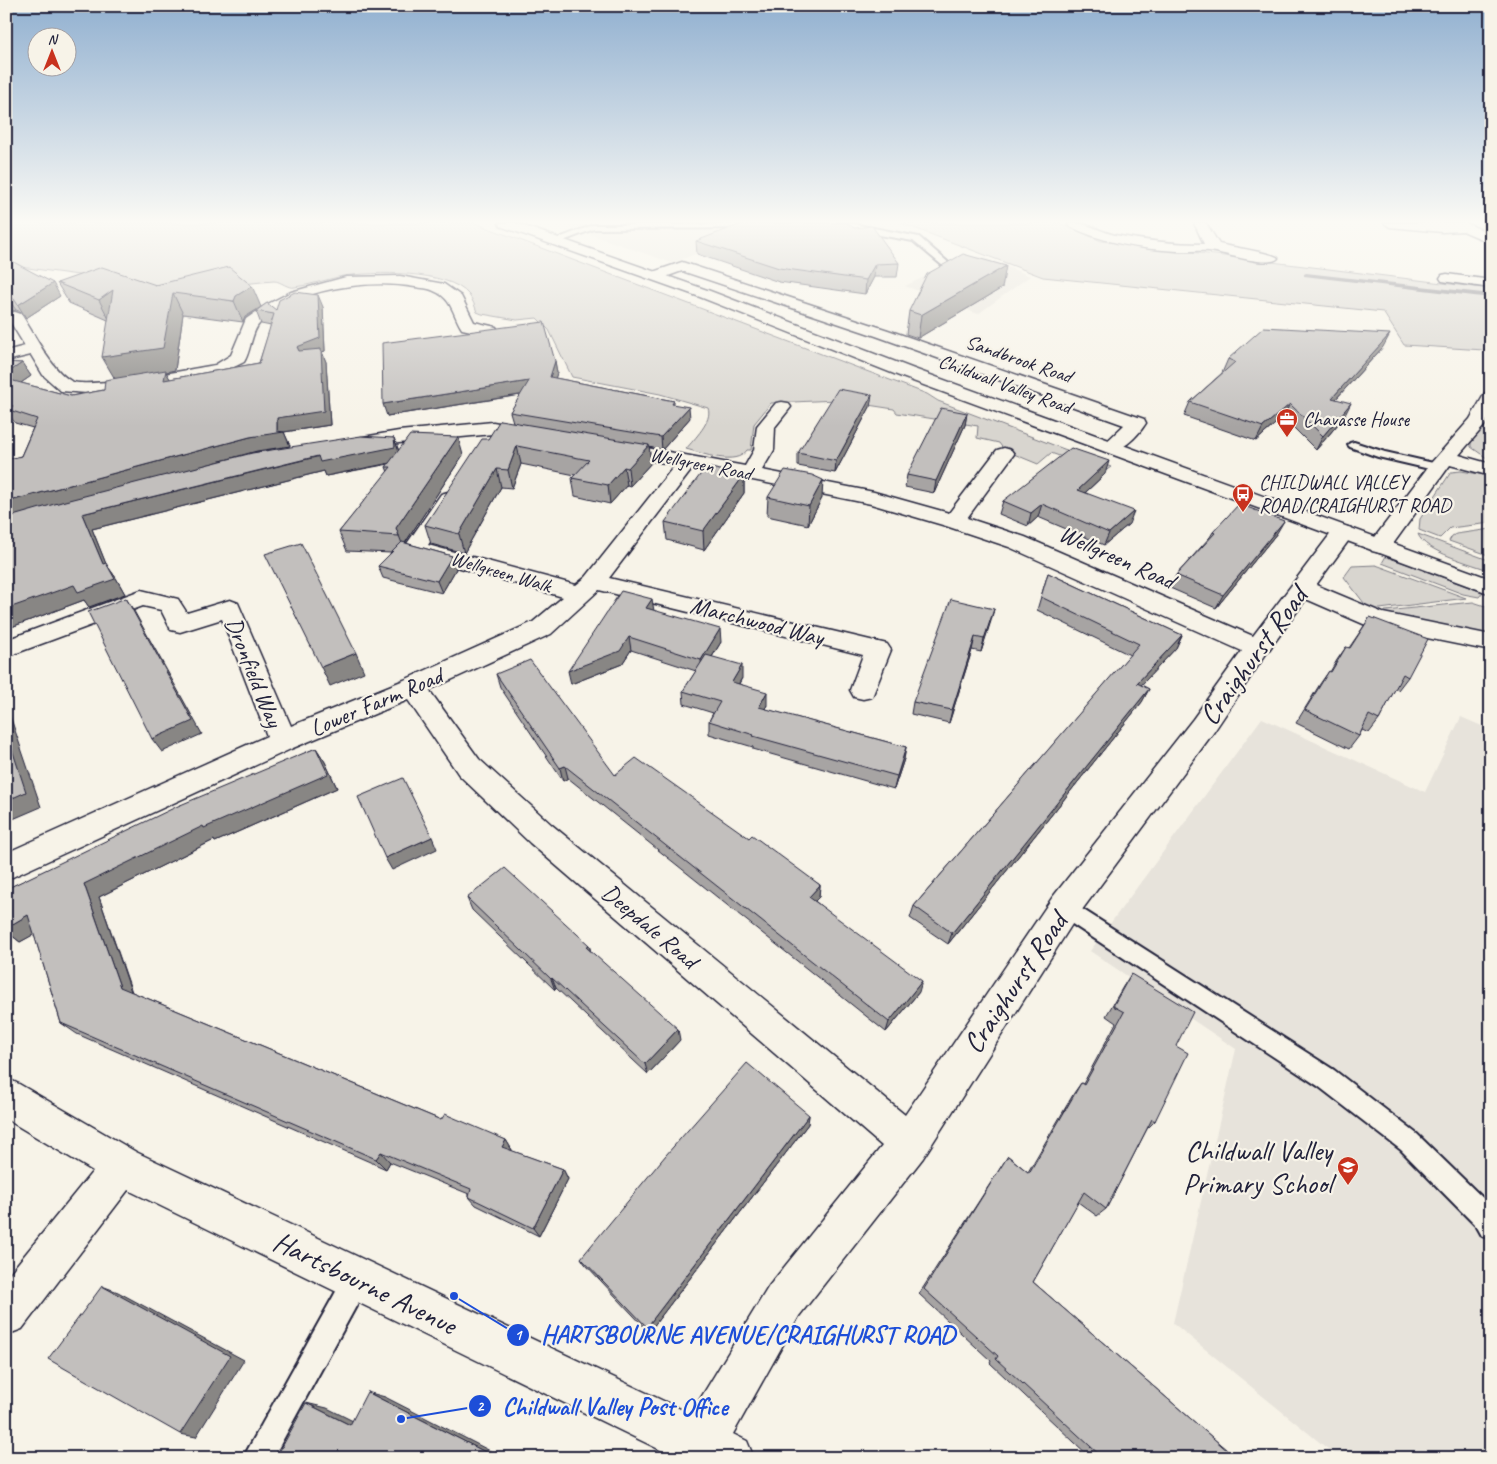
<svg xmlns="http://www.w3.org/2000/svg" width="1497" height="1464" font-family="Caveat,sans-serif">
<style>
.built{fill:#e7e3db}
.green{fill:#d8d5cf;stroke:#7d7c85}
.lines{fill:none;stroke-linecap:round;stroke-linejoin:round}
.stream{fill:#76747f;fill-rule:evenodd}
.lane-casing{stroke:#22223b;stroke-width:4}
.street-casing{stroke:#22223b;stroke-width:3}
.secondary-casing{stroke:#22223b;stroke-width:3}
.lane{fill:#f7f3e8;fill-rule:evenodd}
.street{fill:#f7f3e8;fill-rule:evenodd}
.secondary{fill:#f7f3e8;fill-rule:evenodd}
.wall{fill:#a7a4a3;stroke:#22223b}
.shaded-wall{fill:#888684;stroke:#22223b}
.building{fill:#c2bfbd;stroke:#22223b}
.labels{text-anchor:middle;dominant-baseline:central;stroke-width:4.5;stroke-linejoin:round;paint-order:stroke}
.far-street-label{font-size:20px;fill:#22223b;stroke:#f7f3e8}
.far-poi-label{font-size:20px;fill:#22223b;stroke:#f7f3e8;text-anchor:start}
.street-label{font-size:24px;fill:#22223b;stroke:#f7f3e8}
.near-street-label{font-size:29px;fill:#22223b;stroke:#f7f3e8}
.near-poi-label{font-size:29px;fill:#22223b;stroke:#f7f3e8;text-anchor:end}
.leader{fill:none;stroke:#1d4ed8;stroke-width:2}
.callout-dot{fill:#1d4ed8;stroke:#f7f3e8;stroke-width:2}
.mark-label{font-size:15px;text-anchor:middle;font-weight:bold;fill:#fff}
.callout-label{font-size:25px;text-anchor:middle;font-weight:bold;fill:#1d4ed8;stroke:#f7f3e8;stroke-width:4.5;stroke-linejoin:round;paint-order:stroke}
</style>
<rect width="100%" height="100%" fill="#f7f3e8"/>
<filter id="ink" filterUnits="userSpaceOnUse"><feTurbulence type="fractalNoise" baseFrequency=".02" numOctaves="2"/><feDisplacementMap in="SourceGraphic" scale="10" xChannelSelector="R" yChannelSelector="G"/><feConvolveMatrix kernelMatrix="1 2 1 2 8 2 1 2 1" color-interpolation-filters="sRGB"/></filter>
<g filter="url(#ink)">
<g class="built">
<path d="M558,223H832L735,239L672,263Z"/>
<path d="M980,256L1030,276L978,314L905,286L963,259Z"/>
<path d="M1461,717L1491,730V1458H1339L1173,1323L1236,1049L1090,951L1262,718L1425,792Z"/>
</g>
<g class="green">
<path d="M6,223H475L927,394L938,401L1111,467L1104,472L1051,453L1038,464L1004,450L999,443L977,438L978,426L897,413L894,409L836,400L771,403L754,424L751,450H747C736,467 702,453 686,449C694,439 713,421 708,408L660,394L572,377L549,330L537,318L517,320L482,314L477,312C475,307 473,300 469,295C448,269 373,272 343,276C327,279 311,285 295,287C288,289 281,281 274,281C242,283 210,290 178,289L28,268L6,267Z"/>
<path d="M901,223H1060L1101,241L1491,289V356L1484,350L1404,345L1383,312L1043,277Z"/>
<path d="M1491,411V461L1471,447V443Z"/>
<path d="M1461,471L1491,476V523L1450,528L1440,538L1419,530L1420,519L1451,472Z"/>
<path d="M1491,529V556L1449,541L1452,536L1456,534Z"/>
<path d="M1418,534L1491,561V571C1473,564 1424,552 1418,534Z"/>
<path d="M1386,556L1482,592H1483L1479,597L1463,594L1382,563Z"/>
<path d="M1376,565L1466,598L1372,610L1362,604L1364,603L1344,577L1352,566Z"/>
<path d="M1473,602L1491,608V636L1385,615V611Z"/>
</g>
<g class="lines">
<path class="stream" d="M1306,273L1491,294V298L1304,276V274Z"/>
<g class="lane-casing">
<g id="lane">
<path d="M838,223H849L919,237L950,264L943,266L913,241L868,233Z"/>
<path d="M756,224L760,226L759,228L594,229L558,243L551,241L593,225Z"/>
<path d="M1354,442L1385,452L1442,465L1444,467L1438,471L1378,457L1350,447L1348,445L1350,443Z"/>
<path d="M1064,900L1071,902L1334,1070L1417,1134L1491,1206V1239L1482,1236L1477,1227L1401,1150L1318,1086L1057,914L1054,908L1057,902Z"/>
<path d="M357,1266L366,1270L370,1279L366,1288L273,1458H243L348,1270Z"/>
</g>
</g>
<g class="street-casing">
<g id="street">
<path d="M1068,223C1085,221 1098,231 1115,235C1145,241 1174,244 1204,244L1194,223H1206L1219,244C1230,247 1274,253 1278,258C1270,268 1227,254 1215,252C1204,249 1189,252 1177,251C1140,249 1103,243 1069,226Z"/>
<path d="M1384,223H1466L1491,234V243L1463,231L1442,232L1390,227Z"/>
<path d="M682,262L888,330L1144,419L1146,423C1138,436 1120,455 1104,451L1101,447L1124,425L876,336L682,271L660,279H650L648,276L650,273Z"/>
<path d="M1447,274L1491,280V288L1442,281L1440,278L1442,275Z"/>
<path d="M400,276L444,284L461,296L474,322L496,327L498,330L496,333L490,335L462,329C453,315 452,298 434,291C429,288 421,288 415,287C370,279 294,288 260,323C251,332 251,351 244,362L220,374L100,394L61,391L43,375L31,355L6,361V351L25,346L11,323L6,324V314L15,312L21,314C34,333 50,369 71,381C87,390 191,369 215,365L231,355L246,319L266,305L291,292L346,277Z"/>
<path d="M1491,392V414L1485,425L1459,455L1491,464V476L1450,465L1388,551L1380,553L1372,551L1369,546L1372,541L1431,463L1470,419L1485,393Z"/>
<path d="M782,402L788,403L791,407L775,427L774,450L762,470L874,492L949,513L997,450L1004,448L1011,450L1014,454L967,518L1025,537L1253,636L1335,528L1343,526L1351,528L1354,533L1316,585L1383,613L1491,635V651L1368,626L1306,599L1266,654L1213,733L1076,918L923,1158L799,1316L733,1434L747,1441L754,1458H677L128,1190L22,1329L6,1335V1278L93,1171L6,1119V1078L19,1084L136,1152L691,1414L769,1286L882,1146L530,843L459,775L408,700L293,748L6,880V853L267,736L222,619L180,632L171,630L161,610L143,606L6,657V640L141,590L178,599L187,613L230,600L238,603L291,726L404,680L533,622L563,597L407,553L404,548L441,494L448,492L455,494L458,498L428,545L576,585L586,577L675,465L607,452L604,448L607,444L614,442L745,466L754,450L757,426L776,403ZM693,468L871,504L946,526L1009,547L1242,651L1193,719L1052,898L905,1115L552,825L479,759L429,690L551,634L599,590L863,655L850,690L854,697L863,699L872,697L891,650L887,644L609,578Z"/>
<path d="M493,422L539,430L541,434L539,438L532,440L493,434L399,443L357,450L350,448L347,444L350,440L357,438L399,431Z"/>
</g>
</g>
<g class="secondary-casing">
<path id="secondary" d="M499,223H516L710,291L914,369L1491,579V594L902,377L700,297L500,226Z"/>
</g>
<use href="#lane" class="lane"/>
<use href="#street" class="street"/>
<use href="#secondary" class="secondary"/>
</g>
<g class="wall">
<path d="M696,241L899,263L897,277H874L865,294L779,282L697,254Z"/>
<path d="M6,258L60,296L26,318L22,312L16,310L6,312Z"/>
<path d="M57,283L156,285L261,307L245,317L243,322L183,314L175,370L166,372L170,379L259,363L271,326L261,324L256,311L323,307L325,351L322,352L326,362L330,425L284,432L290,446L250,453L394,438L399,451L463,455L405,543L452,556L456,569L442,593L383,578L378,566L391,553L347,551L339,532L388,472L386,467L389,464L326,476L324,471L92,529L106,564L116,578L125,594L89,607L84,600L6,629V460L21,456L33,428L15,423L10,416L6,414V362L22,363L31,376L21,383L71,396L104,390L115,379L108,320L69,303Z"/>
<path d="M1002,288L918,338L906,334L909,311Z"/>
<path d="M1383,347L1336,399L1344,417L1316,450L1283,417L1256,441L1184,416L1190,402L1222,373L1228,359Z"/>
<path d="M555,361L557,373L555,378L674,401V404L690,418L662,450L649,447L651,463L630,486L627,485L610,504L575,496L572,478L575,475L521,464L512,488L501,487L464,553L431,544L425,525L488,439L513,422L510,412L521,395L387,416Z"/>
<path d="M870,407L835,473L798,466V453Z"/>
<path d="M967,413L965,425L934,493L905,487L907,475Z"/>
<path d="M1105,474L1085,493L1129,524L1104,545L1038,517L1028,526L999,514L1003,501Z"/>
<path d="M744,475V493L704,550L667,540L665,522Z"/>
<path d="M768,497L822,498L808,525L767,516Z"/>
<path d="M1213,532L1277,533L1216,608L1170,588L1176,575L1210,537Z"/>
<path d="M1048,573L1182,635L1176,648L1141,685L1149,689L1142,702L948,944L910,918L914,906L1130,655L1037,610Z"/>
<path d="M994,609L981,652L972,650L949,723L911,714L913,702Z"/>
<path d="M653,610L721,642L712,657L742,678L739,684L767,705L765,709L906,747L904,759L894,789L753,749V747L709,734V721L713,713L684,704L683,691L696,671L631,650L622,664L571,684Z"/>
<path d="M1370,617L1408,677L1398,690L1395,689L1379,720L1369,733L1362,730L1359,736L1349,749L1296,723L1320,684L1329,671L1330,672L1337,660L1346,647L1349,648Z"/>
<path d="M496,674L615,775L749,838L820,885L819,897L815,901L919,992L886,1032L568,778L563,781L500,687Z"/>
<path d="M316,748L325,762L337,788L215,842L214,840L99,897L132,992L441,1120L506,1140L512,1150V1151L563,1169L568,1179L539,1236L476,1205L469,1197V1194L390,1162L386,1169L77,1034L61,1023L34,934L20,942L6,931V889Z"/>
<path d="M467,898L589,945L591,952L680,1040L648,1074L556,988L555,990L472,910Z"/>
<path d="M1131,974L1176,1046L1155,1121L1147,1129L1106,1209L1097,1216L1078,1202L1033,1282L1236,1458H1091L990,1363L991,1361L919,1294L1008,1156L1028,1172L1074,1093L1081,1083L1083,1084L1116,1023L1106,1016L1124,985Z"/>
<path d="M809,1115L808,1124L649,1332L585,1264L581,1258Z"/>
</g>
<g class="shaded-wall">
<path d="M875,264L874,277L865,294L866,280Z"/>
<path d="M1006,266L1002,288L918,338L921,315Z"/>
<path d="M53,283L60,296L26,318L18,305Z"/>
<path d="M252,286L261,307L245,317L243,322L234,301L236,296Z"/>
<path d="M113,290L110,321L99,300Z"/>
<path d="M173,293L183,314L175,370L166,372L173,384L115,379L102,357Z"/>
<path d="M318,295L323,307L325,351L322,352L326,362L330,425L284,432L290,446L257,451L6,520V502L250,437L277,431V418L299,351L297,347Z"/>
<path d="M6,298H8L16,310L6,312Z"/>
<path d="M6,319L11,327L6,331Z"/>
<path d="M1390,334L1383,347L1325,411L1332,398Z"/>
<path d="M555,361L557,373L552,389L550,377Z"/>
<path d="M22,363L31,376L9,391L6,387V374Z"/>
<path d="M529,381L532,393L387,416L383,404Z"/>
<path d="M872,395L870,407L835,473L836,461Z"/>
<path d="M1351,403L1344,417L1316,450L1323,436Z"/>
<path d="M1290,404L1283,417L1256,441L1263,427Z"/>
<path d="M689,407L690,418L662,450L661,437Z"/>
<path d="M967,413L965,425L934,493L936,481Z"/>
<path d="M458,437L463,455L403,546L396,528Z"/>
<path d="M394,438L399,452L400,461L326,476L324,471L92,529L106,564L116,578L125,594L89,607L84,600L6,629V609L103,564L82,514Z"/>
<path d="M649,445L651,463L630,486L628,468Z"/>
<path d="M517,446L521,464L512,488L508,470Z"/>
<path d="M1109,461L1105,474L1074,503L1078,490Z"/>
<path d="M624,467L627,485L610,504L608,485Z"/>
<path d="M497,469L501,487L464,553L459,534Z"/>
<path d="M744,475V493L704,550L703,531Z"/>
<path d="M823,480L822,498L808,525L809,506Z"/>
<path d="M1042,504L1038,517L1028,526L1031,513Z"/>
<path d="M1134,511L1129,524L1104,545L1109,533Z"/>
<path d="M1284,521L1277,533L1216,608L1223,595Z"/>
<path d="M452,556L456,569L442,593L437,581Z"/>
<path d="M126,598L134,611L202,734L162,752L152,739Z"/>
<path d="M652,599L654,611L646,608Z"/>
<path d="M994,609L991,621L981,652L984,639Z"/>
<path d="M720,629L721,642L702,673L701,660Z"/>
<path d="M1182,635L1176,648L1131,696L1137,683Z"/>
<path d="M629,637L631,650L622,664L571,684L568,671Z"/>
<path d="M975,637L972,650L949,723L952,710Z"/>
<path d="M356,653L364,672L330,686L321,667Z"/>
<path d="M742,665V678L732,695V682Z"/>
<path d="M1149,689L1142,702L948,944L952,933Z"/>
<path d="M767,692V705L759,720V707Z"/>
<path d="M6,704L41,807L6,822Z"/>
<path d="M906,747L904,759L894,789L897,776Z"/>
<path d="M316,748L325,762L337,788L215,842L214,840L99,897L134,1000L120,987L84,884Z"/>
<path d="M565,766L568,778L563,781L560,768Z"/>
<path d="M432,837L437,849L392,870L385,858Z"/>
<path d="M820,885L819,897L808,908L809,897Z"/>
<path d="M28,915L44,929L20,942L6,931V928Z"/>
<path d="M589,945L592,956L586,947Z"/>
<path d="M552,978L556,988L555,990L551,979Z"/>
<path d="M922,981L919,992L886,1032L889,1022Z"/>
<path d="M678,1029L680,1040L648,1074L645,1064Z"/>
<path d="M809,1115L808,1124L649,1332L647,1327Z"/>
<path d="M506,1140L512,1150L509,1157L502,1147Z"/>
<path d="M381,1152L390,1162L386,1169L376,1159Z"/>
<path d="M563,1169L568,1179L539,1236L533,1228Z"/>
<path d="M102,1286L118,1292L244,1360L196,1437L180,1434Z"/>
<path d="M367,1392L385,1397L504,1458H497Z"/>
<path d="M306,1403L327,1408L369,1429L350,1425Z"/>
</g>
<g class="building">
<path d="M744,223H847L854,228L872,226L899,263L875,264L866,280L779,268L696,241Z"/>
<path d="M963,254L1006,266L921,315L909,311L927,274Z"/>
<path d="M6,258L53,283L18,305L14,299L8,298H6Z"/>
<path d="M102,267L156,285L229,267L252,286L236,296L234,301L173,293L163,348L102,357L113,290L99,300L57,283Z"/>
<path d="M295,292L318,295L320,338L297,347L299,351L321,349L324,411L277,418V431L284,432L250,437L6,502V460L21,456L37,419L6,409L13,406L6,403V379L71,396L104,390L105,380L166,370L164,380L259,363L274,314L256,311L267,303L276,310L279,300Z"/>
<path d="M544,322L555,361L550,377L674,401L672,404L689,407L661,437L510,412L529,381L383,404L382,343Z"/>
<path d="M1264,327L1390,334L1332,398L1351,403L1323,436L1290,404L1263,427L1190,402L1235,362L1228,359Z"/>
<path d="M6,362L22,363L6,374Z"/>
<path d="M838,389L872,395L836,461L798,453Z"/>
<path d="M941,408L967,413L936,481L907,475Z"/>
<path d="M500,420L649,445L628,468L624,467L608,485L572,478L589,460L517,446L508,470L497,469L459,534L425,525L482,439H488Z"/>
<path d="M410,435L458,437L396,528L399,536L339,532L391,467H386Z"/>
<path d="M361,436L394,438L395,447L320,462L318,456L82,514L103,564L106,563L115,579L78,592L74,585L6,609V518L65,501L252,453Z"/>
<path d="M1071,448L1109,461L1078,490L1134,511L1109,533L1042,504L1031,513L1003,501Z"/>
<path d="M706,467L744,475L703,531L665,522Z"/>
<path d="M785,470L812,475L823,480L809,506L768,497Z"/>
<path d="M1239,504L1284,521L1223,595L1176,575L1215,533L1213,532Z"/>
<path d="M402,542L452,556L437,581L378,566Z"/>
<path d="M301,543L356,653L321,667L265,554Z"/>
<path d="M1048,573L1182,635L1137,683L1149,689L952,933L914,906L1139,644L1041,597Z"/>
<path d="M621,591L652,599L646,608L720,629L701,660L629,637L620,651L568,671Z"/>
<path d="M126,598L193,721L152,739L88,612Z"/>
<path d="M951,599L994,609L984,639L975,637L952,710L913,702Z"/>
<path d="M1370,617L1428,639L1408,677L1403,674L1379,720L1369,715L1359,736L1305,710L1329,671L1331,672L1346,647L1350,648Z"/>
<path d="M706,655L742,665L732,682L767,692L759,707L906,747L897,776L753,736L754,735L709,721L720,702L683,691Z"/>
<path d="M530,660L615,775L636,758L749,838L752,835L820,885L809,897L922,981L889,1022L565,766L560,768L496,674Z"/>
<path d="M6,731L26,792L6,801Z"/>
<path d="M316,748L328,774L204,828L203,826L84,884L120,987L441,1120L445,1114L506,1140L502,1147L563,1169L533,1228L469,1197L471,1189L381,1152L376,1159L61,1023L28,915L6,928V889L178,806Z"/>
<path d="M403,778L432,837L385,858L358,797Z"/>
<path d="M505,868L589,945L586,947L678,1029L645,1064L552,978L551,979L467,898Z"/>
<path d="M1131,974L1193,1012L1176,1046L1188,1053L1155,1121L1152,1119L1106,1209L1084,1192L1033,1282L1236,1458H1103L996,1359L998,1356L924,1289L1008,1156L1029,1173L1081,1083L1084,1085L1124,1012L1113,1006Z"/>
<path d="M747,1063L809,1115L647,1327L581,1258L666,1155Z"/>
<path d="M102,1286L230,1356L180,1434L48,1359Z"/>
<path d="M367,1392L497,1458H276L306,1403L350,1425Z"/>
</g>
</g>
<linearGradient id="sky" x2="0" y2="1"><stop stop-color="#91b0d0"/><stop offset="0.52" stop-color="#fbfaf5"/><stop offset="1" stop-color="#fbfaf5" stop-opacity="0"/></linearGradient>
<rect width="1497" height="427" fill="url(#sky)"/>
<defs>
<g id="office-pin" transform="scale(1.125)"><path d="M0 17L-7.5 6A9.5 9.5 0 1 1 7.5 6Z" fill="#c8321e" stroke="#f7f3e8"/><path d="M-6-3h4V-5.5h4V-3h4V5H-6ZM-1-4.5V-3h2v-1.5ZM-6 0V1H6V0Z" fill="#fff"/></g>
<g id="bus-pin" transform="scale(1.125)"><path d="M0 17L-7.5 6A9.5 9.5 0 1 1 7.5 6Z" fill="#c8321e" stroke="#f7f3e8"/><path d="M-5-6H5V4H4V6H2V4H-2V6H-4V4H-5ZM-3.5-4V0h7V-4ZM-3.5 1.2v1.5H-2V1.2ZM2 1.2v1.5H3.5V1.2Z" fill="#fff"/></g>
<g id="school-pin" transform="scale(1.125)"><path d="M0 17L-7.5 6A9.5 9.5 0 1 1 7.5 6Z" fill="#c8321e" stroke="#f7f3e8"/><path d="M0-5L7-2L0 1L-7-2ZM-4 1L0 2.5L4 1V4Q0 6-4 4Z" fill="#fff"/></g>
</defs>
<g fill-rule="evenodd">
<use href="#office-pin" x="1287" y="419"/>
<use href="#bus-pin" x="1243" y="494"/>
<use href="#school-pin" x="1348" y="1167"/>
</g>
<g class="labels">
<g class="far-street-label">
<text transform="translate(1019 359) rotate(19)">Sandbrook Road</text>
<text transform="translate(1005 384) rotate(20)">Childwall Valley Road</text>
<text transform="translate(701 464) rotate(11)">Wellgreen Road</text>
<text transform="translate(501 572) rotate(16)">Wellgreen Walk</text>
</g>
<g class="far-poi-label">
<text x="1303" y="419">Chavasse House</text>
<text x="1259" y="482">CHILDWALL VALLEY<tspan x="1259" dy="23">ROAD/CRAIGHURST ROAD</tspan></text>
</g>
<g class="street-label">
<text transform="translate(1117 557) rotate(24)">Wellgreen Road</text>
<text transform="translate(757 621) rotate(14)">Marchwood Way</text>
<text transform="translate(254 672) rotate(68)">Dronfield Way</text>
<text transform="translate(376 702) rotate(-23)">Lower Farm Road</text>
<text transform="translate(650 926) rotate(40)">Deepdale Road</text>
</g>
<g class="near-street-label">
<text transform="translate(1253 656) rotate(-54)">Craighurst Road</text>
<text transform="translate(1015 983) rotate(-56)">Craighurst Road</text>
<text transform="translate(365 1283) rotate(26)">Hartsbourne Avenue</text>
</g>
<g class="near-poi-label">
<text x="1332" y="1150">Childwall Valley<tspan x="1332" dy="33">Primary School</tspan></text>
</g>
</g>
<path class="leader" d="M454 1296L518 1335M401 1419L480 1406"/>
<g class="callout-dot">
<circle cx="454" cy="1296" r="5"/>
<circle cx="401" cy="1419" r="5"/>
<circle cx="518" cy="1335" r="12"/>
<circle cx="480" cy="1406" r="12"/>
</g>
<g class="mark-label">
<text x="518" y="1340">1</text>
<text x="480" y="1411">2</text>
</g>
<g class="callout-label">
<text x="748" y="1343">HARTSBOURNE AVENUE/CRAIGHURST ROAD</text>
<text x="615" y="1415">Childwall Valley Post Office</text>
</g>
<rect width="1497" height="1464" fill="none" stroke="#f7f3e8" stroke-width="25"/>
<rect x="12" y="12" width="1472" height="1439" fill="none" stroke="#22223b" stroke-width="2" filter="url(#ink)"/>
<g transform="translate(52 52)"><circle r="24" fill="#f7f3e8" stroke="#a29fa3"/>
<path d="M0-4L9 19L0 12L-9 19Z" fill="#c8321e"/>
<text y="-8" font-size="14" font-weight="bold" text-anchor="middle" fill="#22223b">N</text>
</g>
</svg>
